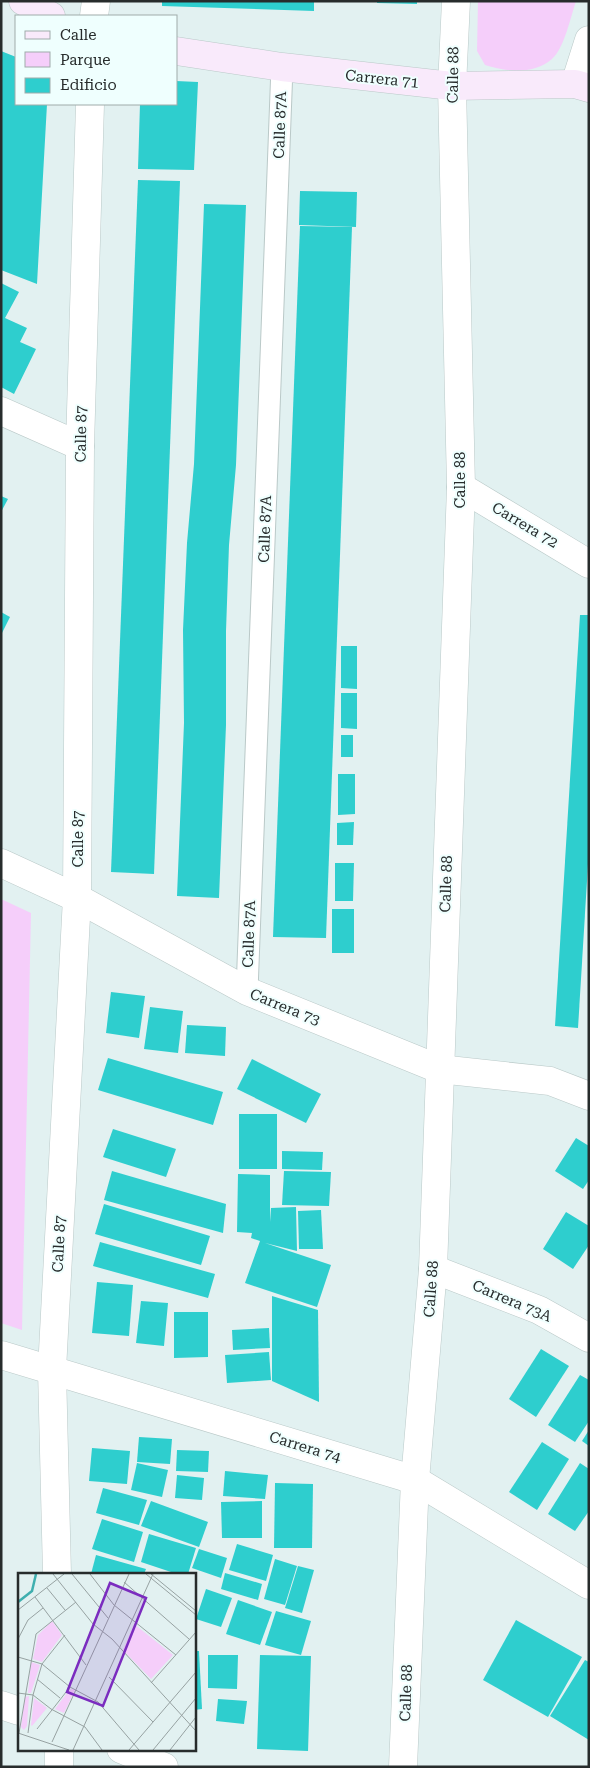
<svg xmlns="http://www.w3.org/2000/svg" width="590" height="1768" font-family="'Roboto Serif',serif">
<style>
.green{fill:#f5cefa}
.building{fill:#2ecece}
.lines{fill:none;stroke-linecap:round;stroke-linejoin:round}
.lane-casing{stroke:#bac9c8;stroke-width:23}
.street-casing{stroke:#bac9c8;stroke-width:29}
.secondary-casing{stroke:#bac9c8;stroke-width:29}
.lane{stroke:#fff;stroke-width:21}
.street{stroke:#fff;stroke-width:28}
.secondary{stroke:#f9eafb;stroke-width:28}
.labels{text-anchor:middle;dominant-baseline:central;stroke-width:4;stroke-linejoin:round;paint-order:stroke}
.street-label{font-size:15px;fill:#272c2c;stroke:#effffe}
.inset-river{fill:none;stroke:#3fafaf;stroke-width:2.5}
.inset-road{fill:none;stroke:#97a2a2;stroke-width:1}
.view{fill:#7b2cbf;fill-opacity:0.15;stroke:#7b2cbf;stroke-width:2.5}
.inset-edge{fill:none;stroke:#272c2c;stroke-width:2.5}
</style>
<rect width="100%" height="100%" fill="#e2f1f1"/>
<g class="green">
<path d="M478,1H576C571,16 564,49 552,59C533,75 507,72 485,65L477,51Z"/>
<path d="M1,899L31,913L22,1330L1,1323Z"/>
</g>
<g class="building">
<path d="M162,1H314V11L162,6Z"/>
<path d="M377,1H417V4L377,3Z"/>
<path d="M1,51L16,57V104H47L37,284L1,270Z"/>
<path d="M176,81L198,82L194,170L138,169L140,104H176Z"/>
<path d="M138,180L180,181L154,874L111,872Z"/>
<path d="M300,191L357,192L356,227L299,225Z"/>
<path d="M204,204L246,205L236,465L229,545L226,631V725L219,898L177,896L184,723L183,630L187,543L194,464Z"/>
<path d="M300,226L352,227L326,938L273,937Z"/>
<path d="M1,283L19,292L5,318L27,328L20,342L36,349L14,394L1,387Z"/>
<path d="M1,496L8,499L1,512Z"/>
<path d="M1,612L10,617L1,635Z"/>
<path d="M580,615H589V848L578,1028L555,1026Z"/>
<path d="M341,646H357V689L341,688Z"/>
<path d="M341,693H357V729L341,728Z"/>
<rect x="341" y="735" width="12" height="22"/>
<path d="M338,774H355V814L338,815Z"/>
<path d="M354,822L353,845H337V823Z"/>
<path d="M335,863H354L353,901H335Z"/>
<rect x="332" y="909" width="22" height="44"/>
<path d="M111,992L145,996L139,1038L106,1033Z"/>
<path d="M150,1007L183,1011L178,1053L144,1049Z"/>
<path d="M187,1025L226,1027L225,1056L185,1053Z"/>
<path d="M108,1058L223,1092L213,1125L98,1090Z"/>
<path d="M252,1059L321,1094L306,1123L237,1089Z"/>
<rect x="239" y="1114" width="38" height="55"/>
<path d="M113,1129L176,1149L166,1177L103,1157Z"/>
<path d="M576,1138L589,1146V1180L583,1189L555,1171Z"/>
<path d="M282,1151L323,1152L322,1170L282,1169Z"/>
<path d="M112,1171L226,1204L223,1233L104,1200Z"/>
<path d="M284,1171L331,1172L329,1206L282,1205Z"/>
<path d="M238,1174L270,1175V1222L271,1208L296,1207L297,1251L265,1243L331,1265L317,1307L245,1283L260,1241L251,1238L252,1233L237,1232Z"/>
<path d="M104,1204L210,1236L201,1265L95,1234Z"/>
<path d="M321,1210L323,1249H299L298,1211Z"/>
<path d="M566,1212L589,1226V1245L573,1269L543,1249Z"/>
<path d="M100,1242L215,1274L208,1298L93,1266Z"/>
<path d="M97,1282L133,1285L129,1336L92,1333Z"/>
<path d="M272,1296L318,1310L319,1402L272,1381Z"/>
<path d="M141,1301L168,1303L164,1346L136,1343Z"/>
<path d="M174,1312H208V1357L174,1358Z"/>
<path d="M269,1328L270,1348L233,1350L232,1330Z"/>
<path d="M541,1349L569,1366L536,1417L509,1399Z"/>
<path d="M269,1352L271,1380L227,1383L225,1355Z"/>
<path d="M580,1375L589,1380V1421L575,1442L548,1425Z"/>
<path d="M589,1430V1446L582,1441Z"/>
<path d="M139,1437L172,1439L170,1464L137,1462Z"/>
<path d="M542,1442L569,1459L537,1510L509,1492Z"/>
<path d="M92,1448L130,1451L127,1484L89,1481Z"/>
<path d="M177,1450L209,1451L208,1472L176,1471Z"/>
<path d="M137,1463L168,1470L162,1497L131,1490Z"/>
<path d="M580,1463L589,1469V1511L575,1531L548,1514Z"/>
<path d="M225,1471L268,1475L265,1499L223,1496Z"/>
<path d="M177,1475L204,1478L202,1500L175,1498Z"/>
<path d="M275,1483L313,1484L312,1548H274Z"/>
<path d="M103,1488L147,1500L139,1525L96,1513Z"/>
<path d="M151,1501L208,1522L199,1547L141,1526Z"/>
<path d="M262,1501V1538H222L221,1502Z"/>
<path d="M102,1519L143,1532L134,1562L92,1549Z"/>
<path d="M149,1534L196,1548L188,1574H177L141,1562Z"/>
<path d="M237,1544L273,1555L266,1581L229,1570Z"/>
<path d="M199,1549L227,1558L221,1578L192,1568Z"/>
<path d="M96,1555L146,1569L144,1574H91Z"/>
<path d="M275,1559L297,1566L285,1605L264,1599Z"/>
<path d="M298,1566L314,1570L302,1613L285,1608Z"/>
<path d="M225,1573L262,1584L258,1600L221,1589Z"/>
<path d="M206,1589L232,1598L221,1627L196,1619Z"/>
<path d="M238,1600L272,1612L260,1645L226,1634Z"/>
<path d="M276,1611L311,1621L301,1655L265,1645Z"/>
<path d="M516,1620L582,1657L548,1717L483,1680Z"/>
<path d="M194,1651H199L202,1709L194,1710Z"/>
<path d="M208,1655H238L237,1689L208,1688Z"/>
<path d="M260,1655L311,1656L308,1751L257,1749Z"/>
<path d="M585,1660L589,1662V1740L550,1716Z"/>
<path d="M218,1699L247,1701L244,1724L216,1721Z"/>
</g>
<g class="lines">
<g class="lane-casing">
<path id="lane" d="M247,991L282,67"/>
</g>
<g class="street-casing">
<g id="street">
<path d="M94,16L96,1"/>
<path d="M575,84L589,40"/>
<path d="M1,411L80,446"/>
<path d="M461,487L589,564"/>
<path d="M1,863L77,898L247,991L439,1069L550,1081L589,1096"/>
<path d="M433,1269L539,1310L589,1338"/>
<path d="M1,1355L415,1480L589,1585"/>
<path d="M57,1574L52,1370L77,898L80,446L90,104"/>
<path d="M1,1705L19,1711"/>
<path d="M121,1749L164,1767"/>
<path d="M59,1767V1749"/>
<path d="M403,1767L415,1480L433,1269L461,487L452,86L456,1"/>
</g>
</g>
<g class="secondary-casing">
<g id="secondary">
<path d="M23,1L51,16"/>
<path d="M176,51L282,67L452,86L575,84L589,88"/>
</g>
</g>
<use href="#lane" class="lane"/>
<use href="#street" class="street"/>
<use href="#secondary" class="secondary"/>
</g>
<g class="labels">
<g class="street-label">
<text transform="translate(453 75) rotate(-89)">Calle 88</text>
<text transform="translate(382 79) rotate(6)">Carrera 71</text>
<text transform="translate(280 125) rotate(-88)">Calle 87A</text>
<text transform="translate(81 434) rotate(-89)">Calle 87</text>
<text transform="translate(460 480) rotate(-90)">Calle 88</text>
<text transform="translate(525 525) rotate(31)">Carrera 72</text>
<text transform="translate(265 529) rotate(-88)">Calle 87A</text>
<text transform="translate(78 839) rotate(-90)">Calle 87</text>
<text transform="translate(446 884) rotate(-88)">Calle 88</text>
<text transform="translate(249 934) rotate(-88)">Calle 87A</text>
<text transform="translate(285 1007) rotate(22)">Carrera 73</text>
<text transform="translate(59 1244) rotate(-87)">Calle 87</text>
<text transform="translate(431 1289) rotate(-86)">Calle 88</text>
<text transform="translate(512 1301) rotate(23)">Carrera 73A</text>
<text transform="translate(305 1447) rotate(17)">Carrera 74</text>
<text transform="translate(406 1693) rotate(-88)">Calle 88</text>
</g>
</g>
<g transform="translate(18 1573)">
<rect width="178" height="178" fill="#e2f1f1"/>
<path d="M34,48L44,62L24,89L15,86L20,62ZM116,51L155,82L133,106L105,77ZM13,89L22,92L13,120H10ZM52,116L57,117L46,140L37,136ZM11,123L9,153L6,157L3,154L7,124ZM16,125L29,135L14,153L13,152Z" fill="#f5cefa"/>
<path class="inset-river" d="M0,29L14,18L18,1"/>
<path class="inset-road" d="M35,1L75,51L94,66L178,158M54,1L90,45M72,1L96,32L158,82M128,1L178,42M133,1L178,38M106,9L171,66M29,15L47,37M17,24L68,92M0,37L46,1M0,66L10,47L25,35M0,84L24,91L52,114L80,129L121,177M91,104L135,149M19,106L42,125M133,110L178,59M0,120L15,122L33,136L67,154L84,177M19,156L52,114M0,160L51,177M1,160L18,61L58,29M10,160L15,122L24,91L47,62M34,169L111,1M55,177L135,1M111,177L178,99M135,177L178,125M152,177L178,144"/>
<path class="view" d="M92,10L128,25L85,133L49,119Z"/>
<rect width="178" height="178" class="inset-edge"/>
</g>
<rect width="590" height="1768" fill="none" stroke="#272c2c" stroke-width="5"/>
<rect x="15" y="15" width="162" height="90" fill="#effffe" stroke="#9fabaa"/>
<rect x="25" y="31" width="25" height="8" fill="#f9eafb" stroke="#9fabaa"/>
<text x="60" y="40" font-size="15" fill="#272c2c">Calle</text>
<rect x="25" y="52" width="25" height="15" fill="#f5cefa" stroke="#9fabaa"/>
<text x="60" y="65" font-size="15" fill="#272c2c">Parque</text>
<rect x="25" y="78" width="25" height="15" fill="#2ecece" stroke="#9fabaa"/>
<text x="60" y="90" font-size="15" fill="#272c2c">Edificio</text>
</svg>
